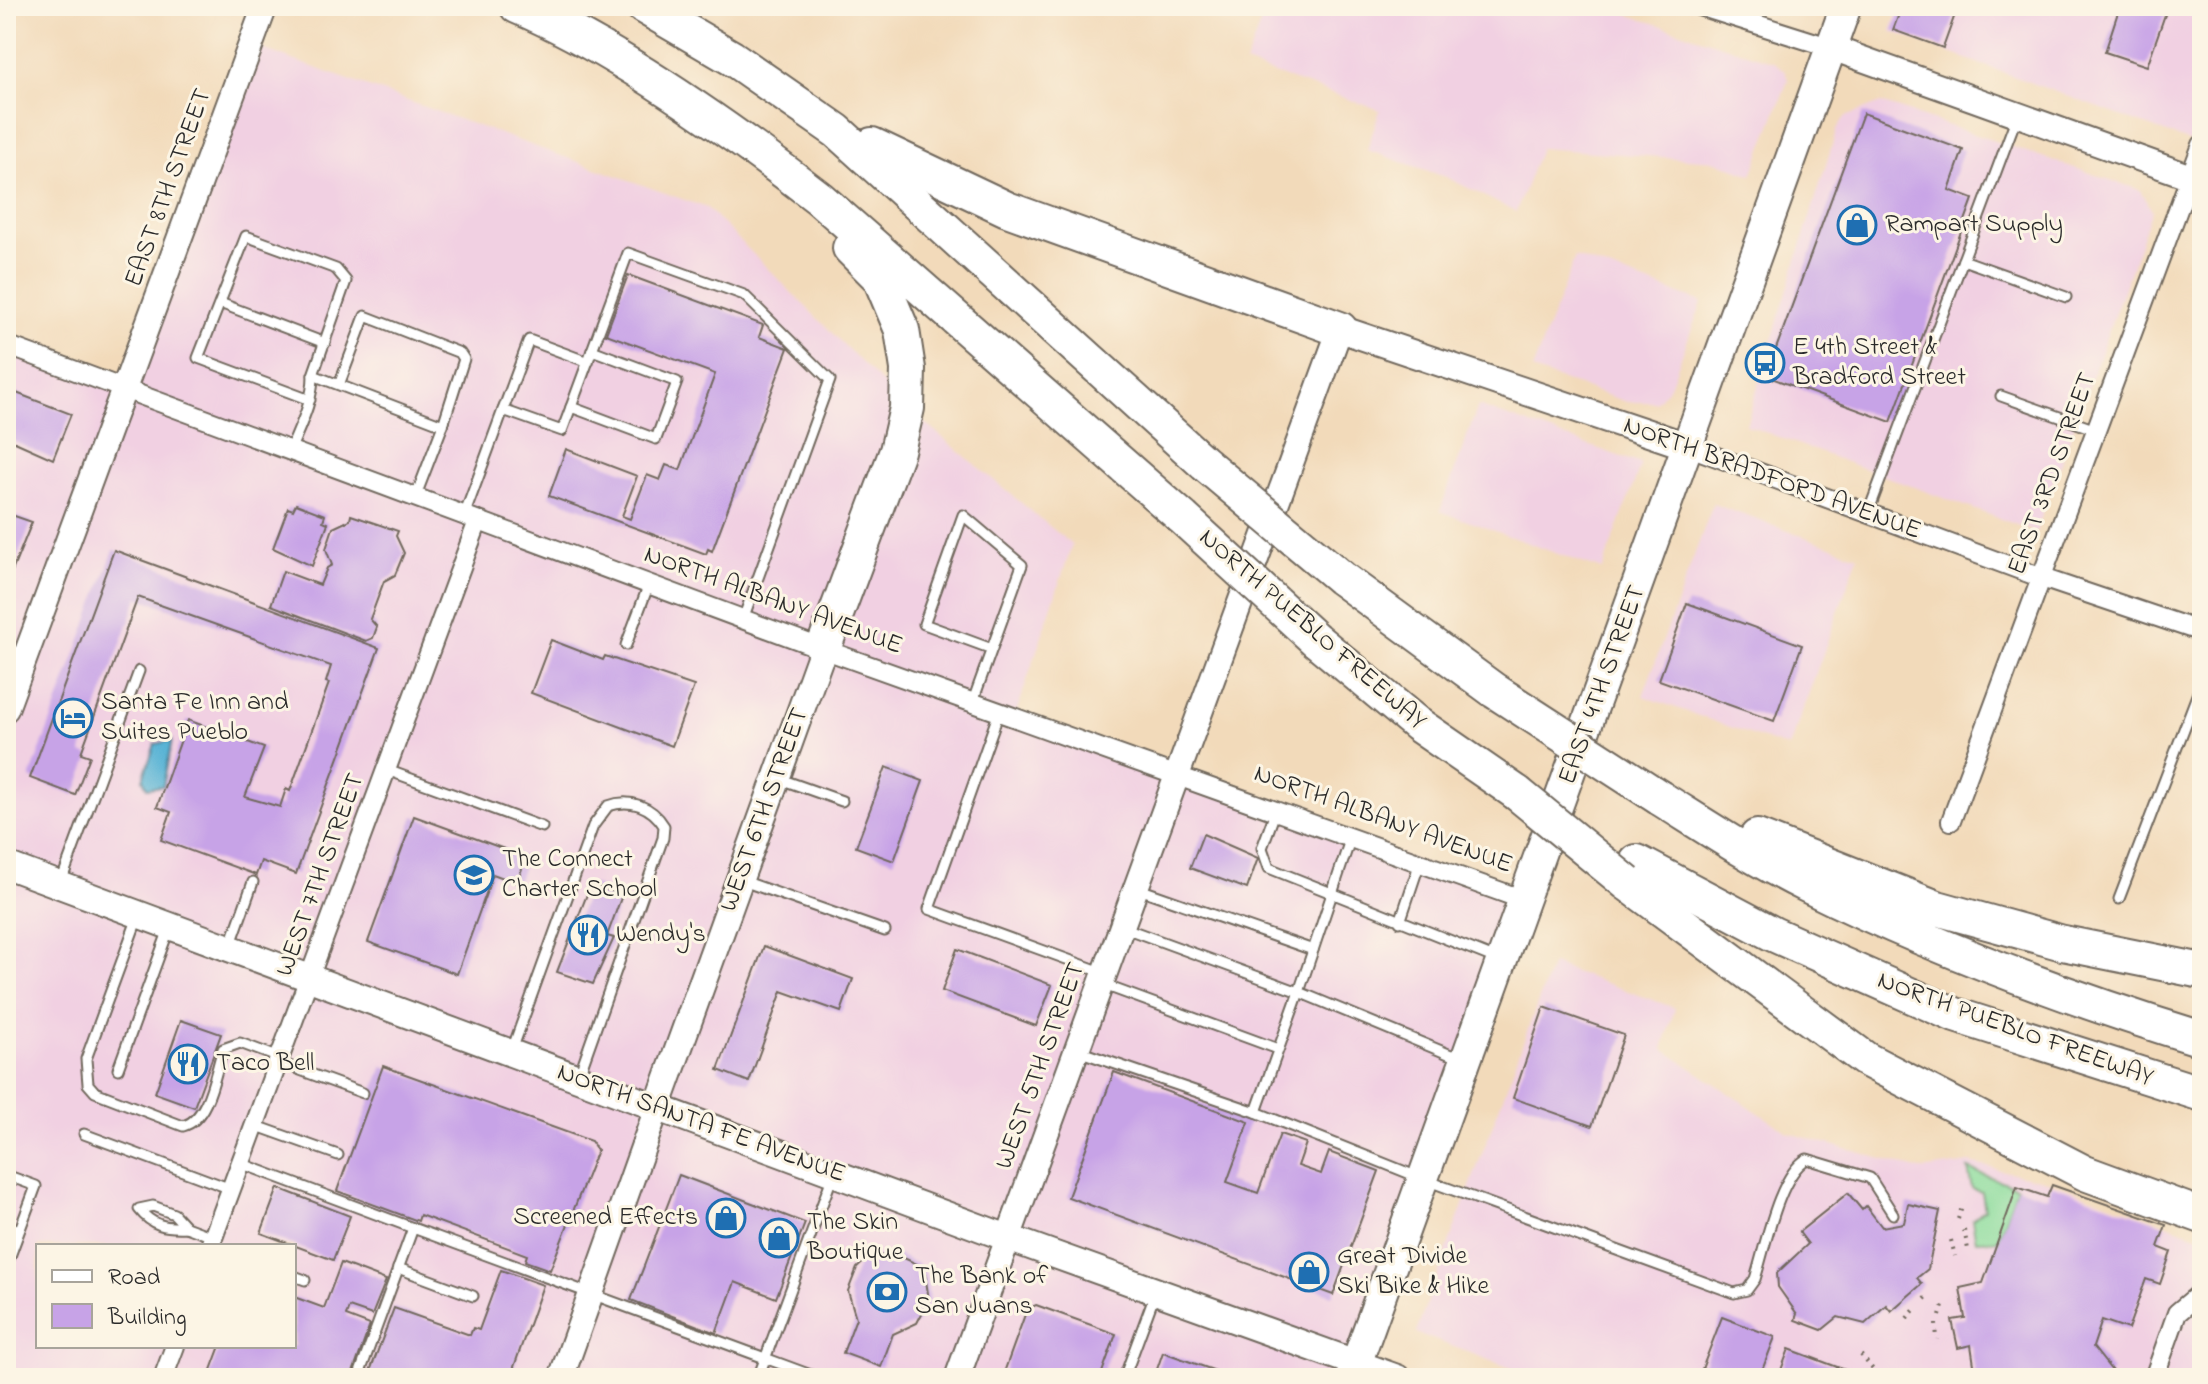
<svg xmlns="http://www.w3.org/2000/svg" width="2208" height="1384" font-family="'Indie Flower',sans-serif">
<style>
.built{fill:#f1d0e2;fill-rule:evenodd}
.green{fill:#8bdc9d;stroke:#5b8464;stroke-width:2}
.water{fill:#58b3d5;stroke:#426f80;stroke-width:2}
.building{fill:#c7a3e7}
.lines{fill:none;stroke-linecap:round;stroke-linejoin:round}
.service-casing{stroke:#71685d;stroke-width:13}
.minor-casing{stroke:#71685d;stroke-width:22}
.tertiary-casing{stroke:#71685d;stroke-width:28}
.secondary-casing{stroke:#71685d;stroke-width:30}
.primary-casing{stroke:#71685d;stroke-width:34}
.motorway-casing{stroke:#71685d;stroke-width:38}
.path{stroke:#71685d;stroke-width:4;stroke-dasharray:2 6;stroke-linecap:butt}
.service{stroke:#fff;stroke-width:9}
.minor{stroke:#fff;stroke-width:18}
.tertiary{stroke:#fff;stroke-width:24}
.secondary{stroke:#fff;stroke-width:26}
.primary{stroke:#fff;stroke-width:30}
.motorway{stroke:#fff;stroke-width:34}
.motorway-bridge-casing{stroke:#71685d;stroke-width:38;stroke-linecap:butt}
.motorway-bridge{stroke:#fff;stroke-width:34}
.labels{text-anchor:middle;dominant-baseline:central;stroke-width:6;stroke-linejoin:round;paint-order:stroke}
.street-label{font-size:26px;fill:#2b2b2b;stroke:#fcf5e5}
.poi-label{font-size:26px;fill:#2b2b2b;stroke:#fcf5e5;text-anchor:start}
</style>
<rect width="100%" height="100%" fill="#fcf5e5"/>
<filter id="ink" filterUnits="userSpaceOnUse"><feTurbulence type="fractalNoise" baseFrequency=".0125" numOctaves="2"/><feDisplacementMap in="SourceGraphic" scale="16" xChannelSelector="R" yChannelSelector="G"/><feConvolveMatrix kernelMatrix="1 2 1 2 8 2 1 2 1" color-interpolation-filters="sRGB"/></filter>
<filter id="wash" filterUnits="userSpaceOnUse"><feTurbulence type="fractalNoise" baseFrequency=".006" numOctaves="4" result="noise"/><feDisplacementMap in="SourceGraphic" scale="32" xChannelSelector="R" yChannelSelector="G"/><feGaussianBlur stdDeviation="1.8" result="paint"/><feColorMatrix in="noise" values="0 0 0 0 0 0 0 0 0 0 0 0 0 0 0 0 0 1.4 0 .05"/><feComposite in="paint" operator="in"/></filter>
<g filter="url(#wash)">
<rect width="100%" height="100%" fill="#f2daba"/>
<g class="built">
<path d="M1267,6H1601L1774,62L1785,71L1788,80L1752,175L1715,161L1540,148L1516,212L1446,177L1367,150L1380,110L1245,64Z"/>
<path d="M1900,6H2202V146L1891,31Z"/>
<path d="M251,45L707,208L907,408L1072,545L1015,716L1524,900L1351,1378H6V345L124,389ZM38,1246H294V1346H38Z"/>
<path d="M1881,103L2140,190L2152,210L2036,532L1746,425L1837,129L1845,117Z"/>
<path d="M1575,257L1702,302L1670,386L1656,402H1627L1532,370Z"/>
<path d="M1478,406L1641,464L1602,570L1440,511Z"/>
<path d="M1713,504L1858,556L1789,748L1643,696Z"/>
<path d="M1552,964L1675,1008L1663,1049L1789,1133L1921,1170L1970,1163L2051,1182L2202,1237V1378H1538L1416,1333Z"/>
</g>
<path class="green" d="M1968,1169L2017,1187L1998,1240L1976,1241L1972,1220L1985,1209L1982,1192L1972,1189Z"/>
<path class="water" d="M172,740L163,786L147,788L143,779L155,744Z"/>
<g id="blocks">
<g class="building">
<path d="M1902,6H1958L1943,48L1893,30Z"/>
<path d="M2120,6H2168L2147,66L2105,52Z"/>
<path d="M1863,113L1963,150L1949,190L1973,199L1891,422L1766,376Z"/>
<path d="M628,275L763,325L759,337L788,348L712,551L708,549L706,554L549,496L566,449L637,476L622,516L630,519L647,475L660,480L666,465L680,470L715,374L606,334Z"/>
<path d="M6,389L71,414L53,459L6,438Z"/>
<path d="M296,504L325,515L323,521L328,523L312,566L273,548L288,508L293,510Z"/>
<path d="M6,513L32,522L6,586Z"/>
<path d="M351,515L398,531L396,536L404,553L395,575L384,581L370,619L377,627L373,638L366,641L271,605L283,571L320,585L327,568L332,565L326,549L333,528L350,520Z"/>
<path d="M114,550L379,648L296,874L261,861L256,875L161,840L171,812L157,807L188,720L264,748L245,797L280,807L286,789L290,791L329,683L326,682L331,666L138,597L81,753L90,756L75,795L30,778Z"/>
<path d="M1687,603L1802,645L1774,721L1659,680Z"/>
<path d="M551,640L603,660L605,656L694,686L672,746L531,693Z"/>
<path d="M886,767L923,781L894,861L856,847Z"/>
<path d="M414,816L526,857L517,883L493,874L457,974L368,942Z"/>
<path d="M1203,834L1258,858L1247,889L1190,868Z"/>
<path d="M591,884L622,895L607,936L614,938L593,984L557,972Z"/>
<path d="M764,946L853,979L841,1012L782,991L749,1082L718,1070Z"/>
<path d="M957,949L1052,985L1036,1026L942,991Z"/>
<path d="M1544,1007L1624,1035L1592,1126L1513,1098Z"/>
<path d="M181,1020L221,1034L194,1107L155,1093Z"/>
<path d="M383,1066L591,1141L597,1150L550,1270L525,1261L527,1255L420,1215L418,1221L337,1191Z"/>
<path d="M1114,1072L1249,1122L1227,1182L1258,1193L1280,1134L1306,1143L1298,1166L1321,1174L1329,1152L1379,1171L1333,1295L1068,1197Z"/>
<path d="M679,1175L805,1223L776,1298L735,1282L716,1333L631,1300Z"/>
<path d="M2052,1185L2166,1225L2158,1247L2171,1252L2160,1284L2146,1279L2128,1329L2102,1320L2093,1347L2112,1371L2104,1378H1976L1971,1345L1958,1348L1952,1320L1965,1318L1960,1288L1983,1283L2017,1187L2047,1197Z"/>
<path d="M278,1188L350,1216L333,1260L261,1233Z"/>
<path d="M1848,1193L1862,1210L1866,1206L1882,1227L1904,1223L1908,1204L1940,1211L1928,1269L1917,1278L1922,1284L1891,1311L1886,1305L1865,1324L1838,1317L1822,1330L1795,1320L1797,1314L1778,1287L1777,1273L1808,1244L1799,1232Z"/>
<path d="M893,1253L917,1264L925,1274L929,1300L917,1323L893,1334L881,1367L843,1353L856,1318L848,1291L857,1268L867,1259Z"/>
<path d="M341,1263L386,1280L372,1315L349,1307L346,1316L370,1325L351,1378H208L220,1346H294V1297L324,1308Z"/>
<path d="M501,1270L543,1285L510,1378H380L369,1374L394,1308L470,1335L473,1328L479,1330Z"/>
<path d="M1036,1305L1116,1334L1100,1378H1002L1027,1309Z"/>
<path d="M1722,1317L1775,1337L1759,1378H1726L1702,1369Z"/>
<path d="M1789,1349L1856,1374L1862,1378H1778Z"/>
<path d="M1163,1352L1235,1378H1154Z"/>
</g>
</g>
</g>
<g filter="url(#ink)">
<use href="#blocks" fill-opacity="0" stroke="#71685d" stroke-width="2"/>
<g class="lines">
<g class="service-casing">
<g id="service">
<path d="M1963,260L2066,297"/>
<path d="M220,303L325,343"/>
<path d="M313,375L443,425L464,359L460,353L365,316L339,385"/>
<path d="M2001,396L2096,430"/>
<path d="M571,407L628,253L744,295L830,380L743,619"/>
<path d="M503,410L529,340L588,362"/>
<path d="M290,451C300,426 313,402 313,375L346,281L336,269L246,236L198,358L310,400"/>
<path d="M415,498L443,425"/>
<path d="M1868,513L2017,116"/>
<path d="M464,516L503,410L562,431L571,407L656,439L677,382L592,350"/>
<path d="M626,645L649,584"/>
<path d="M973,701L1022,565L963,515L924,624L992,649"/>
<path d="M999,712L929,909L1102,972"/>
<path d="M387,770L542,827"/>
<path d="M780,779L842,801"/>
<path d="M1276,810L1262,848L1269,868L1499,960"/>
<path d="M1351,837L1299,992L1463,1060"/>
<path d="M743,881L885,931"/>
<path d="M61,882L139,671"/>
<path d="M1139,889L1313,950"/>
<path d="M2119,899L2202,682"/>
<path d="M138,917L86,1059L88,1084L95,1092L183,1126C209,1120 215,1072 223,1049L240,1043L280,1058"/>
<path d="M1400,922L1420,862"/>
<path d="M231,944L253,882"/>
<path d="M1104,985L1278,1049"/>
<path d="M512,1050L593,826L608,806C630,798 652,806 664,826L663,838L579,1075"/>
<path d="M1078,1051L1256,1112L1299,992L1122,927"/>
<path d="M278,1062L363,1093"/>
<path d="M118,1069L169,929"/>
<path d="M1256,1112L1423,1179L1734,1293L1747,1290L1755,1279C1765,1248 1779,1174 1807,1159L1870,1178L1893,1214"/>
<path d="M254,1125L338,1155"/>
<path d="M84,1134L231,1189"/>
<path d="M240,1163L413,1228"/>
<path d="M6,1175L36,1186L6,1267"/>
<path d="M153,1206L174,1214L186,1227C166,1228 152,1226 139,1209Z"/>
<path d="M6,1225L19,1230"/>
<path d="M186,1227L213,1237"/>
<path d="M398,1268L473,1296"/>
<path d="M294,1276L305,1280"/>
<path d="M358,1378L413,1228L819,1378"/>
<path d="M758,1378L833,1175"/>
<path d="M1124,1378L1155,1294"/>
</g>
</g>
<g class="minor-casing">
<g id="minor">
<path d="M1699,6L1832,48"/>
<path d="M6,345L823,649L1524,900"/>
<path d="M1690,447L2042,578L2202,632"/>
<path d="M1951,821L2202,145"/>
<path d="M210,1246L478,521"/>
<path d="M163,1378L175,1346"/>
<path d="M2154,1378L2177,1313L2202,1292"/>
</g>
</g>
<g class="tertiary-casing">
<g id="tertiary">
<path d="M1832,48L2202,181"/>
<path d="M6,709L265,6"/>
<path d="M561,1378L657,1108"/>
<path d="M957,1378L1340,329"/>
</g>
</g>
<g class="secondary-casing">
<g id="secondary">
<path d="M1340,329L1690,447"/>
<path d="M6,865L1008,1238L1397,1378"/>
<path d="M657,1108L823,649"/>
</g>
</g>
<g class="primary-casing">
<path id="primary" d="M1351,1378L1846,6"/>
</g>
<g class="motorway-casing">
<g id="motorway">
<path d="M517,6C618,49 732,131 819,198L1183,518"/>
<path d="M643,6L732,58L837,131L1205,464"/>
<path d="M872,145L1007,209L1340,329"/>
<path d="M1341,578L1495,691"/>
<path d="M1315,639L1417,724L1517,793"/>
<path d="M823,649L897,451L907,408L908,369L902,330L880,278L850,248"/>
<path d="M1660,798C1708,828 1756,860 1807,885C1934,948 2066,997 2202,1039"/>
<path d="M1757,837L1937,908L2063,943L2202,971"/>
<path d="M1637,862L1773,934L1955,1015L2202,1094"/>
<path d="M1627,883L1865,1059L2085,1173L2202,1216"/>
</g>
</g>
<g class="path">
<path d="M1958,1219L1962,1207"/>
<path d="M1964,1230L1968,1249"/>
<path d="M1951,1240L1955,1256"/>
<path d="M1925,1299L1930,1294"/>
<path d="M1940,1316L1943,1306"/>
<path d="M1907,1318L1916,1308"/>
<path d="M1936,1324L1937,1340"/>
<path d="M1861,1355L1880,1378"/>
</g>
<use href="#service" class="service"/>
<use href="#minor" class="minor"/>
<use href="#tertiary" class="tertiary"/>
<use href="#secondary" class="secondary"/>
<use href="#primary" class="primary"/>
<use href="#motorway" class="motorway"/>
<g class="motorway-bridge-casing">
<g id="motorway-bridge">
<path d="M1205,464L1341,578"/>
<path d="M1183,518L1315,639"/>
<path d="M1495,691L1660,798"/>
<path d="M1517,793L1627,883"/>
</g>
</g>
<use href="#motorway-bridge" class="motorway-bridge"/>
</g>
</g>
<defs>
<g id="shop-ring" transform="scale(2)"><circle r="9.5" fill="#fcf5e5" stroke="#1f6fb2" stroke-width="1.5"/><path d="M-5-2.5h2.3a2.7 3.5 0 0 1 5.4 0H5L5.5 6h-11ZM-1.5-2.5h3a1.5 2.3 0 0 0-3 0Z" fill="#1f6fb2"/></g>
<g id="bus-ring" transform="scale(2)"><circle r="9.5" fill="#fcf5e5" stroke="#1f6fb2" stroke-width="1.5"/><path d="M-5-6H5V4H4V6H2V4H-2V6H-4V4H-5ZM-3.5-4V0h7V-4ZM-3.5 1.2v1.5H-2V1.2ZM2 1.2v1.5H3.5V1.2Z" fill="#1f6fb2"/></g>
<g id="hotel-ring" transform="scale(2)"><circle r="9.5" fill="#fcf5e5" stroke="#1f6fb2" stroke-width="1.5"/><path d="M-6-4.5h1.5V1H6V5H4.5V3h-9V5H-6ZM-4 0a1.8 1.8 0 1 1 3.6 0ZM.5 0V-2.5h3Q6-2.5 6 0Z" fill="#1f6fb2"/></g>
<g id="school-ring" transform="scale(2)"><circle r="9.5" fill="#fcf5e5" stroke="#1f6fb2" stroke-width="1.5"/><path d="M0-5L7-2L0 1L-7-2ZM-4 1L0 2.5L4 1V4Q0 6-4 4Z" fill="#1f6fb2"/></g>
<g id="restaurant-ring" transform="scale(2)"><circle r="9.5" fill="#fcf5e5" stroke="#1f6fb2" stroke-width="1.5"/><path d="M-5-6h1v4h1v-4h1v4h1v-4h1v5L-1.5 .5V6h-2V.5L-5-1ZM5-6V6H3V1.5H1.5Q1.5-4 5-6Z" fill="#1f6fb2"/></g>
<g id="bank-ring" transform="scale(2)"><circle r="9.5" fill="#fcf5e5" stroke="#1f6fb2" stroke-width="1.5"/><path d="M-6-4H6V4H-6ZM0-2.3a2.3 2.3 0 1 0 0 4.6a2.3 2.3 0 1 0 0-4.6Z" fill="#1f6fb2"/></g>
</defs>
<g fill-rule="evenodd">
<use href="#shop-ring" x="1857" y="225"/>
<use href="#bus-ring" x="1765" y="363"/>
<use href="#hotel-ring" x="73" y="718"/>
<use href="#school-ring" x="474" y="875"/>
<use href="#restaurant-ring" x="588" y="935"/>
<use href="#restaurant-ring" x="188" y="1064"/>
<use href="#shop-ring" x="726" y="1218"/>
<use href="#shop-ring" x="779" y="1238"/>
<use href="#shop-ring" x="1309" y="1272"/>
<use href="#bank-ring" x="887" y="1292"/>
</g>
<g class="labels">
<g class="street-label">
<text transform="translate(169 188) rotate(-70)">EAST 8TH STREET</text>
<text transform="translate(2053 474) rotate(-70)">EAST 3RD STREET</text>
<text transform="translate(1772 479) rotate(20)">NORTH BRADFORD AVENUE</text>
<text transform="translate(773 601) rotate(20)">NORTH ALBANY AVENUE</text>
<text transform="translate(1312 630) rotate(41)">NORTH PUEBLO FREEWAY</text>
<text transform="translate(1603 685) rotate(-70)">EAST 4TH STREET</text>
<text transform="translate(765 810) rotate(-70)">WEST 6TH STREET</text>
<text transform="translate(1383 820) rotate(20)">NORTH ALBANY AVENUE</text>
<text transform="translate(321 875) rotate(-70)">WEST 7TH STREET</text>
<text transform="translate(2015 1030) rotate(20)">NORTH PUEBLO FREEWAY</text>
<text transform="translate(1041 1066) rotate(-70)">WEST 5TH STREET</text>
<text transform="translate(701 1124) rotate(20)">NORTH SANTA FE AVENUE</text>
</g>
<g class="poi-label">
<text x="1885" y="225">Rampart Supply</text>
<text x="1793" y="348">E 4th Street &amp;<tspan x="1793" dy="30">Bradford Street</tspan></text>
<text x="101" y="703">Santa Fe Inn and<tspan x="101" dy="30">Suites Pueblo</tspan></text>
<text x="502" y="860">The Connect<tspan x="502" dy="30">Charter School</tspan></text>
<text x="616" y="935">Wendy's</text>
<text x="216" y="1064">Taco Bell</text>
<text x="698" y="1218" text-anchor="end">Screened Effects</text>
<text x="807" y="1223">The Skin<tspan x="807" dy="30">Boutique</tspan></text>
<text x="1337" y="1257">Great Divide<tspan x="1337" dy="30">Ski Bike &amp; Hike</tspan></text>
<text x="915" y="1277">The Bank of<tspan x="915" dy="30">San Juans</tspan></text>
</g>
</g>
<rect width="2208" height="1384" fill="none" stroke="#fcf5e5" stroke-width="32"/>
<rect x="36" y="1244" width="260" height="104" fill="#fcf5e5" stroke="#a8a49b" stroke-width="2"/>
<rect x="52" y="1270" width="40" height="12" fill="#ffffff" stroke="#a8a49b" stroke-width="2"/>
<text x="108" y="1284" font-size="24" fill="#2b2b2b">Road</text>
<rect x="52" y="1304" width="40" height="24" fill="#c7a3e7" stroke="#a8a49b" stroke-width="2"/>
<text x="108" y="1324" font-size="24" fill="#2b2b2b">Building</text>
</svg>
